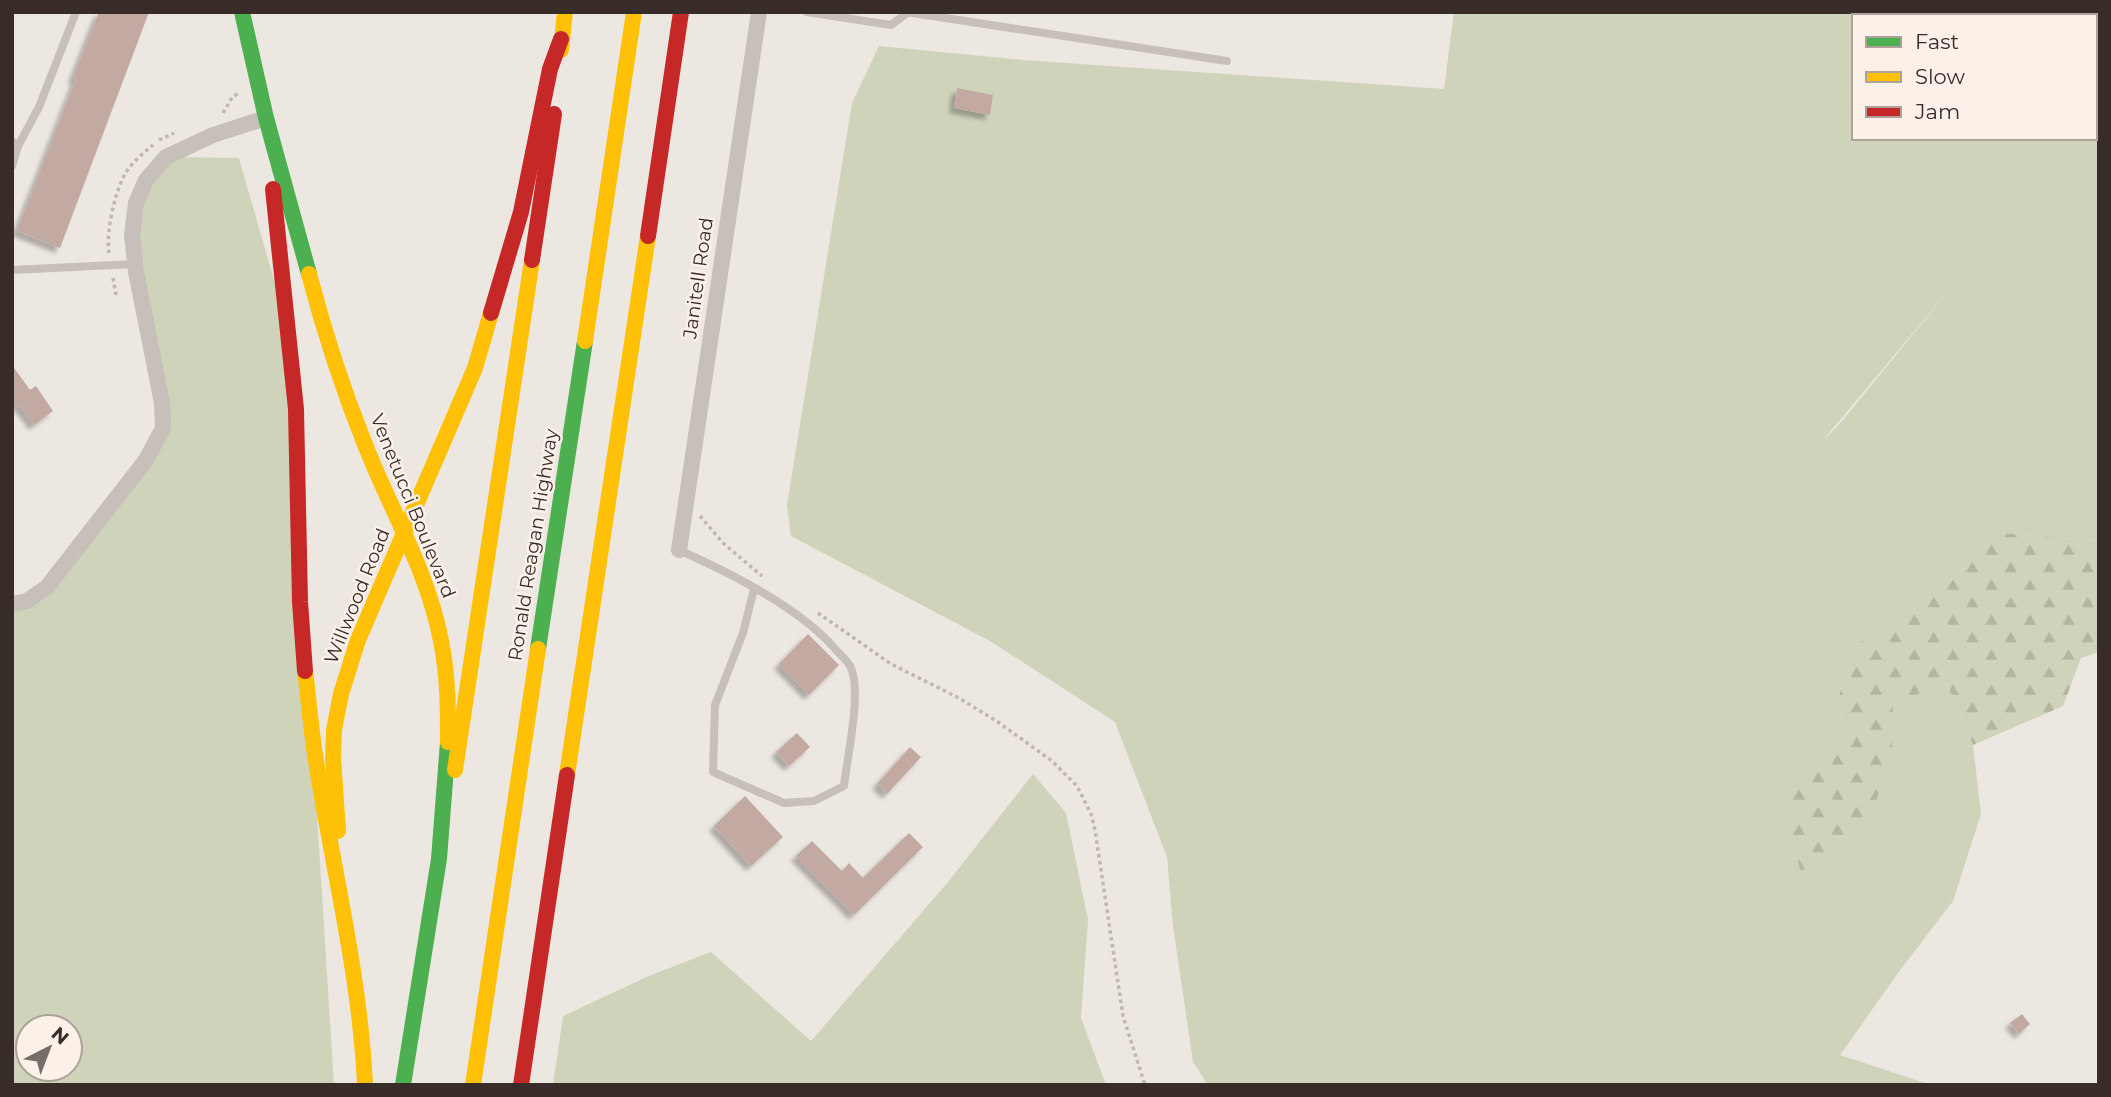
<svg xmlns="http://www.w3.org/2000/svg" width="2111" height="1097" font-family="Montserrat,sans-serif">
<style>
.grass{fill:#cfd3ba;fill-rule:evenodd}
.forest{fill:url(#forest-firs)}
.building{fill:#c2aaa2;filter:url(#shadow)}
.lines{fill:none;stroke-linecap:round;stroke-linejoin:round}
.path{stroke:#bfb7b2;stroke-width:3.5;stroke-dasharray:3.5 3.5;stroke-linecap:butt}
.lane{stroke:#c7bfb9;stroke-width:8}
.street{stroke:#c7bfb9;stroke-width:16}
.fast{stroke:#4caf50;stroke-width:16}
.slow{stroke:#ffc107;stroke-width:16}
.jam{stroke:#c62828;stroke-width:16}
.labels{text-anchor:middle;dominant-baseline:central;stroke-width:5;stroke-linejoin:round;paint-order:stroke}
.street-label{font-size:19px;fill:#382c28;stroke:#fbf1e8}
</style>
<defs>
<pattern id="forest-firs" width="22" height="20" patternUnits="userSpaceOnUse" patternTransform="scale(1.75)"><rect width="22" height="20" fill="#cfd3ba"/><path d="M5 1l3.5 6h-7zM16 11l3.5 6h-7z" fill="#b2b5a0"/></pattern>
<filter id="shadow"><feDropShadow dx="-5" dy="5" stdDeviation="2" flood-color="#0004"/></filter>
</defs>
<rect width="100%" height="100%" fill="#ede7e1"/>
<g class="grass">
<path d="M1454,12H2099V541L2000,533L1941,591L1860,642L1838,698L1846,748L1784,798L1892,755V703L1947,684L1973,745L1981,814L1953,901L1898,973L1840,1055L1931,1085H1208L1193,1062L1173,926L1167,857L1115,722L990,641L791,536L787,505L852,103L879,46L1023,60L1444,89ZM1854,16H2095V138H1854ZM1954,284L1842,421L1826,438H1825Z"/>
<path d="M166,157L239,158L286,322L334,1085H12V602L47,587L146,460L162,403L136,272V203ZM28,1027H70V1069H28Z"/>
<path d="M1033,774L1066,813L1088,920L1081,1018L1106,1085H553L563,1016L651,975L711,952L811,1041L948,882Z"/>
</g>
<path class="forest" d="M2000,533L2099,541V652L2081,658L2063,706L1973,745L1947,684L1893,703L1892,755L1865,832L1803,882L1783,798L1846,748L1838,698L1860,642L1941,591Z"/>
<g class="building">
<path d="M99,12H149L60,248L17,231L76,79L73,78Z"/>
<path d="M957,88L993,95L990,115L954,108Z"/>
<path d="M12,365L30,390L36,386L53,411L34,425L19,405L12,410Z"/>
<path d="M808,634L839,665L809,695L779,664Z"/>
<path d="M797,733L810,747L789,766L776,752Z"/>
<path d="M910,747L921,757L887,794L877,784Z"/>
<path d="M745,796L783,837L751,866L714,826Z"/>
<path d="M909,833L923,847L854,915L796,856L812,841L842,871L849,863L863,878Z"/>
<path d="M2022,1014L2030,1024L2019,1034L2010,1023Z"/>
</g>
<g class="lines">
<g class="path">
<path d="M223,113L233,96L238,94"/>
<path d="M159,140L174,133"/>
<path d="M109,253C106,232 114,197 123,178C129,165 142,154 153,145"/>
<path d="M113,278L116,295"/>
<path d="M700,516L723,543L762,576"/>
<path d="M818,613L891,664L959,698L998,722L1052,761L1077,786L1091,814L1095,830L1123,1016L1145,1085"/>
</g>
<g class="lane">
<path d="M807,12L891,25L907,13"/>
<path d="M906,12L1227,61"/>
<path d="M12,141L18,146L12,166"/>
<path d="M18,146L39,107L76,12"/>
<path d="M12,270L135,264"/>
<path d="M679,550C730,573 801,608 837,651C842,656 849,662 851,668C862,693 847,757 844,786L814,801L784,803L713,772L715,705L743,633L754,589"/>
</g>
<g class="street">
<path d="M679,550L759,12"/>
<path d="M12,604L27,601L47,587L146,460L163,428L162,403L136,272L132,235L136,203L146,180L166,157L213,135L266,118"/>
</g>
<g class="fast">
<path d="M242,12L266,118L309,274"/>
<path d="M538,649L585,341"/>
<path d="M403,1085L439,859L448,742"/>
</g>
<g class="slow">
<path d="M561,50L565,12"/>
<path d="M309,274C324,331 342,387 364,442C389,507 428,571 441,641C448,675 448,708 448,742"/>
<path d="M585,341L634,12"/>
<path d="M305,671C309,701 311,731 316,761C333,870 360,975 365,1085"/>
<path d="M455,770L532,260"/>
<path d="M567,775L648,236"/>
<path d="M338,831L333,758L334,730L341,694L358,640L475,368L491,313"/>
<path d="M473,1085L538,649"/>
</g>
<g class="jam">
<path d="M273,189L296,409L300,602L305,671"/>
<path d="M648,236L681,12"/>
<path d="M532,260L554,114"/>
<path d="M491,313L521,212L550,69L561,39"/>
<path d="M521,1085L567,775"/>
</g>
</g>
<g class="labels">
<g class="street-label">
<text transform="translate(698 278) rotate(-82)">Janitell Road</text>
<text transform="translate(413 506) rotate(68)">Venetucci Boulevard</text>
<text transform="translate(533 545) rotate(-81)">Ronald Reagan Highway</text>
<text transform="translate(357 596) rotate(-68)">Willwood Road</text>
</g>
</g>
<rect width="2111" height="1097" fill="none" stroke="#382c28" stroke-width="28"/>
<rect x="1852" y="14" width="245" height="126" fill="#fbf1e8" stroke="#ada29b" stroke-width="2"/>
<rect x="1866" y="37" width="35" height="10" fill="#4caf50" stroke="#ada29b" stroke-width="2"/>
<text x="1915" y="49" font-size="21" fill="#382c28">Fast</text>
<rect x="1866" y="72" width="35" height="10" fill="#ffc107" stroke="#ada29b" stroke-width="2"/>
<text x="1915" y="84" font-size="21" fill="#382c28">Slow</text>
<rect x="1866" y="107" width="35" height="10" fill="#c62828" stroke="#ada29b" stroke-width="2"/>
<text x="1915" y="119" font-size="21" fill="#382c28">Jam</text>
<g transform="translate(49 1048) rotate(42)"><circle r="33" fill="#fbf1e8" stroke="#ada29b" stroke-width="2"/>
<path d="M0-5L12 26L0 18L-12 26Z" fill="#776d69"/>
<text y="-10" font-size="19" font-weight="bold" text-anchor="middle" fill="#382c28">N</text>
</g>
</svg>
